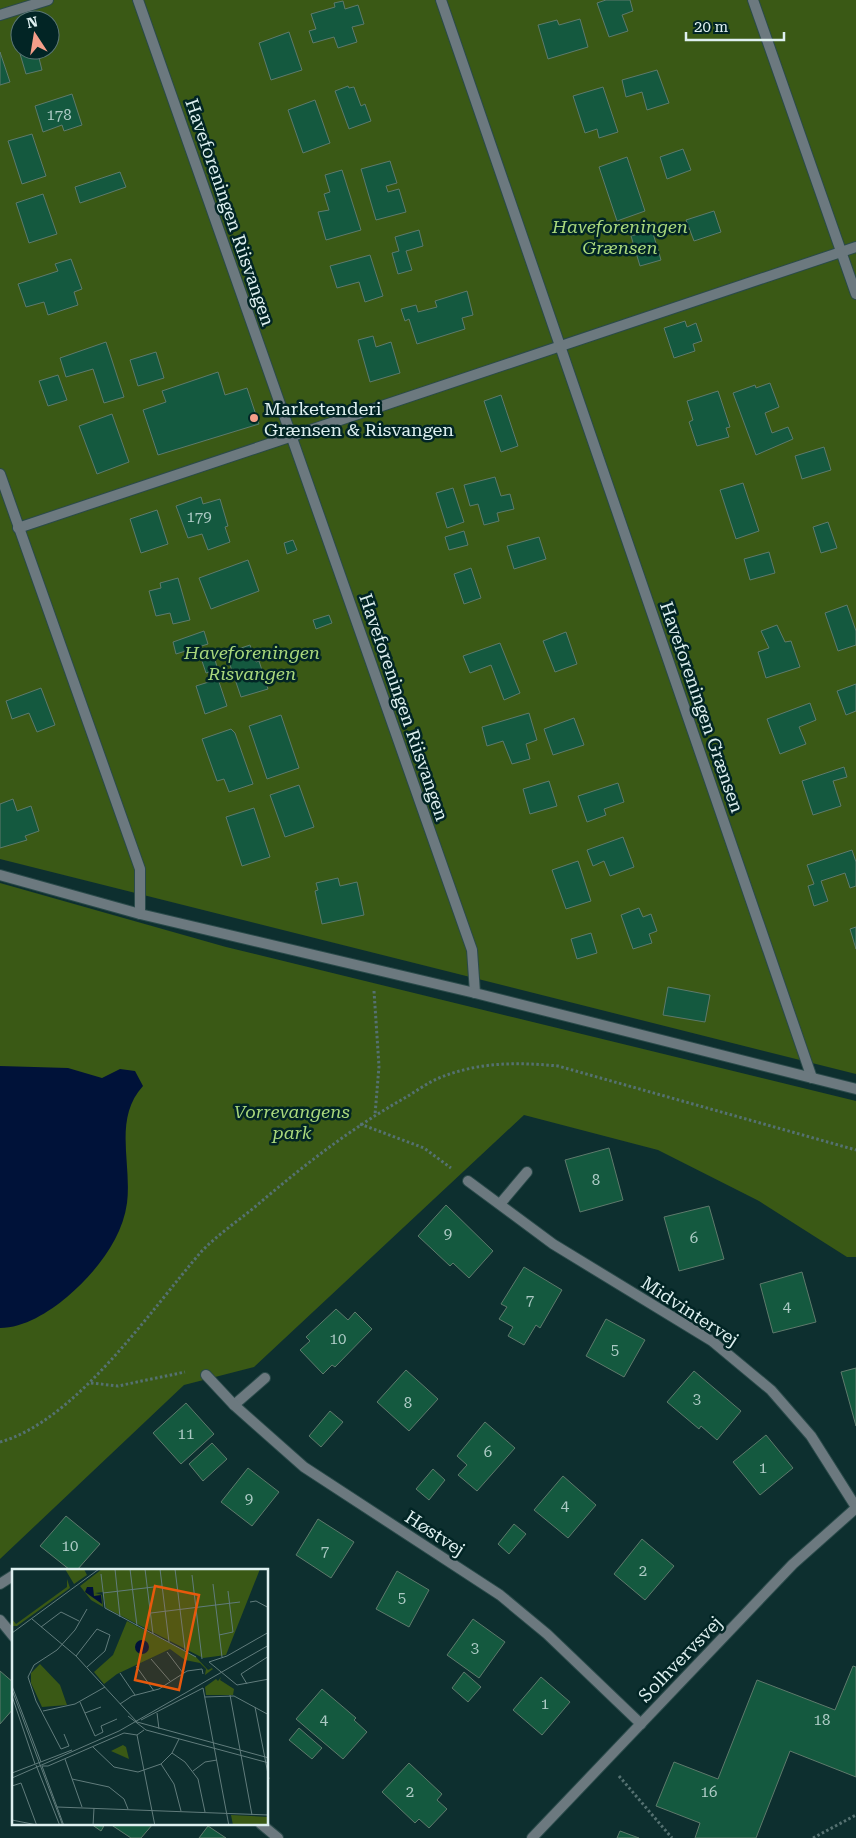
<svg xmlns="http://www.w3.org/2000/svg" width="856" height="1838" font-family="'Roboto Serif',serif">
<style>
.green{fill:#3a5915;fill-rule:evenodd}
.water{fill:#001239}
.building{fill:#14593f;stroke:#5e7a6c}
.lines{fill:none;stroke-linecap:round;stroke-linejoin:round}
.lane-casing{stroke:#2a4a4a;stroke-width:12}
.street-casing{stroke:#2a4a4a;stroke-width:12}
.path{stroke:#557171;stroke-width:3;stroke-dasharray:2.5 2.5;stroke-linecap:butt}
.lane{stroke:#6c797f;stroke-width:10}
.street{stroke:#6c797f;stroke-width:10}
.poi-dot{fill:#f49e89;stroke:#022525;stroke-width:2}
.labels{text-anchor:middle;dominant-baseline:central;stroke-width:5;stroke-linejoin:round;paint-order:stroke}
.number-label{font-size:15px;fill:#accac4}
.street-label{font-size:18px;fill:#def0f0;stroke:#022525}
.park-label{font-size:18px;font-style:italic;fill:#a9d87c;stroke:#022525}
.poi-label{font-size:18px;fill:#def0f0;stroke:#022525;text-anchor:start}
.inset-road{fill:none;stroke:#617c7c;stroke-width:1}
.view{fill:#e8590c;fill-opacity:0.15;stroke:#e8590c;stroke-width:2.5}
.inset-edge{fill:none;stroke:#def0f0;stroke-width:2.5}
</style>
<rect width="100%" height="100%" fill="#0d2f2f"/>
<g class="green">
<path d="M0,0H856V1074L0,859ZM20,20H50V50H20Z"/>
<path d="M0,883L226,947L856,1101V1257H847L759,1201L658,1150L524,1115L254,1367L184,1385L0,1559Z"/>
</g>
<path class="water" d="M0,1066L68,1068L102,1078L120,1069L135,1071L143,1086C113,1119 132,1163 127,1203C122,1240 95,1273 67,1297C49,1312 24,1328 0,1328Z"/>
<g class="building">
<path d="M606,0H630L633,11L622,15L628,31L609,37L597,3Z"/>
<path d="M343,1L345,9L358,5L364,24L352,27L357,42L338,48L334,37L313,43L309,31L316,29L311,14L335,7L334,3Z"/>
<path d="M580,19L588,47L548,59L538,25L557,20L559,25Z"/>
<path d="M289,32L302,70L271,80L259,43Z"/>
<path d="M20,46V50H37L42,70L26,74L18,47Z"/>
<path d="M0,52L10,82L0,85Z"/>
<path d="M657,70L669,103L647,110L642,92L626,97L622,80Z"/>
<path d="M348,86L349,88L354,87L361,106L365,104L371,121L349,129L335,91Z"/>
<path d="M603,87L618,132L599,138L597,129L585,133L573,96Z"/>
<path d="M72,94L82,125L64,131L62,125L43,132L35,106Z"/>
<path d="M315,100L330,143L303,153L288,110Z"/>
<path d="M32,134L46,176L22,184L8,141Z"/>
<path d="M683,149L691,170L667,179L660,157Z"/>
<path d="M627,157L645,211L617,221L599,167Z"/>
<path d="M390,161L397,183L386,186L388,192L399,189L406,212L376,220L361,169Z"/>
<path d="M342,170L361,230L326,240L318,212L329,210L324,194L330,192L325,175Z"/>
<path d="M120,172L126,187L80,203L75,187Z"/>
<path d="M43,194L57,234L29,243L16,203Z"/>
<path d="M714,211L721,232L694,241L686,220Z"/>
<path d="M419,230L423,246L406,251L412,270L398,274L392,253L399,251L395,237Z"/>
<path d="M652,230L661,260L640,266L631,236Z"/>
<path d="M370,255L383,296L365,302L359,282L337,288L330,266Z"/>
<path d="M71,259L82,289L74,292L78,305L48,315L44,302L26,307L18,284L58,271L55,264Z"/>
<path d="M467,291L473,315L462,318L465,329L417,344L409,319L405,321L401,309L416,305L418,312L437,307L435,301Z"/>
<path d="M685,321L687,327L696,323L702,341L693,344L695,351L674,358L664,328Z"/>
<path d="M373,336L376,347L391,342L400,373L370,382L358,340Z"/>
<path d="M106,342L124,397L104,403L93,369L66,377L60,358Z"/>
<path d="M156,352L164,378L138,386L130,360Z"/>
<path d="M218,372L225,395L247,388L259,424L158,455L143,410L166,402L162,391Z"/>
<path d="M58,375L67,400L48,406L39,381Z"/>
<path d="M770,383L779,407L765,413L772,433L788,427L793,439L756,455L733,393L755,385L756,388Z"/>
<path d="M718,391L730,427L726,428L729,437L697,446L689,422L693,420L687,401Z"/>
<path d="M501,395L518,446L501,452L484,401Z"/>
<path d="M112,414L129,462L97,474L79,426Z"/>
<path d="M824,447L831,470L802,479L795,456Z"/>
<path d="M495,477L501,496L510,494L514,509L497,513L499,521L484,525L478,504L470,506L464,485Z"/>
<path d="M743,483L759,531L736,539L720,490Z"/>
<path d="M453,488L464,522L447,528L436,493Z"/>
<path d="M201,497L203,504L220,499L228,526L225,527L230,542L208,550L202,534L188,538L176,506Z"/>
<path d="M157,510L168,544L141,553L130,519Z"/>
<path d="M828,522L837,548L821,553L813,527Z"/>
<path d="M464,531L468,545L449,550L445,537Z"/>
<path d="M539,537L546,559L514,569L507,546Z"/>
<path d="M293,540L297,550L287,554L284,543Z"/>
<path d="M769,552L775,573L750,580L744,559Z"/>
<path d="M248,560L259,591L211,609L199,578Z"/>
<path d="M471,568L481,598L464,604L454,574Z"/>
<path d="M178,578L190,620L173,624L170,613L156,616L149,591L161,588L160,583Z"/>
<path d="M847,605L856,631V645L838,651L825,613Z"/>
<path d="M329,615L332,623L316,629L313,620Z"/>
<path d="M777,625L785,642L791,641L800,667L766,678L758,652L769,648L761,631Z"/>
<path d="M204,631L208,644L176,654L173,642Z"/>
<path d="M566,632L577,664L555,672L543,641Z"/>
<path d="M500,643L520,693L504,700L491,665L470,673L463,656Z"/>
<path d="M250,645L256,662L259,661L268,689L241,697L226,653Z"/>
<path d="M212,650L218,670L206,673L201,658L206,656L205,652Z"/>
<path d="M218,679L227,706L205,714L196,686Z"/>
<path d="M856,684V711L846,715L837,691Z"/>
<path d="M41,688L55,725L37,732L29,713L12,719L6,701Z"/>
<path d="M810,703L816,720L799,727L806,744L780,754L767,719Z"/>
<path d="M529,713L537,740L526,744L530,759L512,764L503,741L487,746L482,727Z"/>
<path d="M281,715L299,768L267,779L249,726Z"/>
<path d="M574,718L584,745L553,755L544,729Z"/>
<path d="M231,729L235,733L253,784L229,792L224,779L217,781L202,739Z"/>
<path d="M844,767L847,777L833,781L841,806L813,815L802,781Z"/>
<path d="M549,781L557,806L530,814L523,789Z"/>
<path d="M618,783L624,802L604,809L606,815L587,822L578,796Z"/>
<path d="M299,785L314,827L285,837L270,795Z"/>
<path d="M13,799L17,811L31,806L39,831L25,836L27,840L0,848V804Z"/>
<path d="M254,808L270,857L242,866L226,817Z"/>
<path d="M623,837L634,867L610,876L604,861L593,866L587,850Z"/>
<path d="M852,850L856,862V886L850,888L845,873L821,881L828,901L814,906L808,886L814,884L807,865Z"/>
<path d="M578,861L591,901L566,909L552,870Z"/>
<path d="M338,878L340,886L357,882L364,915L322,924L315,891L318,890L316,883Z"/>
<path d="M639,908L643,917L651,914L657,931L649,934L652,943L633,949L621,915Z"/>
<path d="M856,927V949L850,929Z"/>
<path d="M591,933L597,953L577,959L571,939Z"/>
<path d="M668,987L710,995L705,1022L663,1015Z"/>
<path d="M609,1148L623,1200L580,1212L565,1160Z"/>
<path d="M446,1205L493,1251L469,1278L453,1263L450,1266L418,1236Z"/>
<path d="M709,1206L724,1259L679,1271L664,1217Z"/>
<path d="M524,1267L562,1290L540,1328L536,1325L524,1345L508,1336L513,1327L499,1319L507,1307L501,1304Z"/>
<path d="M802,1272L816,1322L773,1333L760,1284Z"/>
<path d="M336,1309L348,1320L355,1312L372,1329L335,1367L332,1365L323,1374L300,1350L310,1341L306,1337Z"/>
<path d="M606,1319L645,1340L624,1377L586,1356Z"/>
<path d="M856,1368V1426L841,1372Z"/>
<path d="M406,1370L438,1399L409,1431L377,1402Z"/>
<path d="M694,1371L741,1411L717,1440L701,1426L699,1429L667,1402Z"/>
<path d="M186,1403L214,1434L181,1464L153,1433Z"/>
<path d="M330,1411L343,1422L321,1447L309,1436Z"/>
<path d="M485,1422L515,1448L477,1491L458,1475L467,1465L457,1456Z"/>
<path d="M766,1435L793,1468L760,1495L733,1462Z"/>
<path d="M212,1443L227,1459L203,1481L189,1464Z"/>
<path d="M248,1468L279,1492L252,1526L221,1502Z"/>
<path d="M433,1469L445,1480L429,1500L416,1489Z"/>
<path d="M563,1476L596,1505L568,1538L534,1510Z"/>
<path d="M66,1516L100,1544L77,1570H70L40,1546Z"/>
<path d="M318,1519L354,1542L331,1578L296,1555Z"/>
<path d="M514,1524L526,1534L509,1554L498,1544Z"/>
<path d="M642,1539L674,1566L645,1600L614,1574Z"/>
<path d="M397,1571L429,1590L409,1627L376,1609Z"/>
<path d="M473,1619L505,1642L479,1678L447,1655Z"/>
<path d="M853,1666L856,1667V1777L790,1751L756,1838H695L700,1823L656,1806L674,1762L718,1779L757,1680L835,1710Z"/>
<path d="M0,1671L14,1683V1708L0,1724Z"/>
<path d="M464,1672L481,1687L468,1702L452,1688Z"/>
<path d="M541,1677L570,1702L542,1735L513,1710Z"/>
<path d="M322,1689L356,1718L354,1720L367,1732L343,1759L296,1719Z"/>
<path d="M299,1728L322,1748L312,1759L289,1740Z"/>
<path d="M409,1763L442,1794L437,1800L447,1809L429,1828L419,1819L415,1823L382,1792Z"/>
<path d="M91,1824H105L101,1831Z"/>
<path d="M110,1824H153L141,1838H131Z"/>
<path d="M208,1826L226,1838H199Z"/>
<path d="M620,1831L639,1838H617Z"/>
</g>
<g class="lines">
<g class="lane-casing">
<g id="lane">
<path d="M500,1204L527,1172"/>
<path d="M234,1405L265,1378"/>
<path d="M0,1584L14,1575"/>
</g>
</g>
<g class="street-casing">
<g id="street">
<path d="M138,0L472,950L475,993"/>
<path d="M441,0L812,1078"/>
<path d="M753,0L856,294"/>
<path d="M0,15L48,0"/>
<path d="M0,474L140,869V914"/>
<path d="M18,528L856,247"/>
<path d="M0,875L140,914L475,993L856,1089"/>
<path d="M468,1181L553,1244L712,1341L771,1390L811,1436L856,1507"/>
<path d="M206,1375L234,1405L304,1467L500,1595L547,1634L641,1724"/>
<path d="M0,1620L14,1637"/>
<path d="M261,1824L278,1838"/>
<path d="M532,1838L793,1564L856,1508"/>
</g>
</g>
<g class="path">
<path d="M374,991L379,1066L375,1115"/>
<path d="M360,1124L424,1148L451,1168"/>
<path d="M91,1383L118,1386L185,1372"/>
<path d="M0,1442C76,1421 150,1311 201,1252C217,1235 238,1221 256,1206C303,1166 350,1129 403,1099C415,1092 427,1083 439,1078C478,1062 517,1062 558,1066L856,1150"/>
<path d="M619,1776L672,1838"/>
<path d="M813,1838L856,1815"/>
</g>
<use href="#lane" class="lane"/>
<use href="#street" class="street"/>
</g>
<circle class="poi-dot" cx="254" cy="418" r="5"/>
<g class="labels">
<g class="number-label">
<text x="59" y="115">178</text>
<text x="199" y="517">179</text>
<text x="596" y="1180">8</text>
<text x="448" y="1234">9</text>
<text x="694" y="1238">6</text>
<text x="530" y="1300">7</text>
<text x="787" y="1307">4</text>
<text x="338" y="1339">10</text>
<text x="615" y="1350">5</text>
<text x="697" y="1399">3</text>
<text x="408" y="1403">8</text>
<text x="186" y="1434">11</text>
<text x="488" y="1452">6</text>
<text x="763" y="1468">1</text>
<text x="249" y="1499">9</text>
<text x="565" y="1506">4</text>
<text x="70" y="1546">10</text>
<text x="325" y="1551">7</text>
<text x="643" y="1571">2</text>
<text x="402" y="1598">5</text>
<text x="475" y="1648">3</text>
<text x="545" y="1704">1</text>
<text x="324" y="1720">4</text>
<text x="822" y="1720">18</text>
<text x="410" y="1792">2</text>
<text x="709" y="1792">16</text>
</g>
<g class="street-label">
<text transform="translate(230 212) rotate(71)">Haveforeningen Riisvangen</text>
<text transform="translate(404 707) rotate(71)">Haveforeningen Riisvangen</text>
<text transform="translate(702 707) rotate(71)">Haveforeningen Grænsen</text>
<text transform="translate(690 1311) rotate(33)">Midvintervej</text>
<text transform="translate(435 1533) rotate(33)">Høstvej</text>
<text transform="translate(680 1659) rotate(-46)">Solhvervsvej</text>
</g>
<g class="park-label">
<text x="620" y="226">Haveforeningen<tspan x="620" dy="21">Grænsen</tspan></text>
<text x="252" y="652">Haveforeningen<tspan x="252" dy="21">Risvangen</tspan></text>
<text x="292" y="1111">Vorrevangens<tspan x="292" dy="21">park</tspan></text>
</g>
<g class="poi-label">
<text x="264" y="408">Marketenderi<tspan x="264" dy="21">Grænsen &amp; Risvangen</tspan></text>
</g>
</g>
<g transform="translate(12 1569)">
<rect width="256" height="256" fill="#0d2f2f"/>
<path d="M53,0H72L75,6L62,15ZM90,0H248L214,86L191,89L94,39L91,23L83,24L90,26L91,38L79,31L68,17ZM55,10L58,19L5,57H0V50L4,55L55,18ZM115,52L184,88L196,101L200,99L186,89L201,100L193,106L194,100L188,94L173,91L158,80L105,105L92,115L82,103L101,86ZM28,95L48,116L55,136L30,138L19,114V104ZM209,108L208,111L222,120L221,126H194L193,118L204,110L206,112L209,108L221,116ZM111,176L114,178L117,190L99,182ZM219,246L256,248V256H221Z" fill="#3a5915"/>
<path d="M75,18H81L82,27L89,26L90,35L73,23ZM123 78a7 7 0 1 1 14 0a7 7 0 1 1-14 0Z" fill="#001239"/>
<path class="inset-road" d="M103,0L108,48M118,0L125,57M133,0L141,65M148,0L157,73M163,0L173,81M89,5L93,39L184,88M180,6L190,90M201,15L210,88M91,24L150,17M238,33L244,32L257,39M139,44L228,33M20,50L64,87L125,153L257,189M29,58L49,43L67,52M257,63L215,87L197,93L225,116L257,110M0,64L87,0M207,66L221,63L216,22M155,83L171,104M64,87L85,60L98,66L93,82L75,98M139,90L158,112M124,97L142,122M108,104L123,126M235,115L229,105L257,87M0,117L29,193M0,121L51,257M218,126L240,246M0,127L23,195M193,128L222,127L257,146M68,133L83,167L91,163L89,157L105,150M108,135L120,127L147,120L175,102L190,100L191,105M243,138L257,210M31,142L63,135L93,118M73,144L89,138M145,144L147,160M116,147L134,161L257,194M129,151L191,119L217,257M52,165L57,177L49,180L24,132L16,108L22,96L45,81L63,61L75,40M125,166L143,257M81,178L102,198L126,203L149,195L160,184L167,170M160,184L173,193L186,210L193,243M53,190L70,238M149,195L162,215L169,242M24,196L48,257M181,202L193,193L205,191M0,204L60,181M0,209L107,162L257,76M60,210L97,218L112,230L116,240M0,217L9,214L25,257M45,238L257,246M0,251L25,256M74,256L91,257M52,257L30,197H36L112,164L125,166L132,161M81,257L82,239"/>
<path class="view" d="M143,17L187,26L167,121L123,111Z"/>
<rect width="256" height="256" class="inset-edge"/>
</g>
<g transform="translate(35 35) rotate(348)"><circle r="24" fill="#022525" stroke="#5a7676"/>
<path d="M0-4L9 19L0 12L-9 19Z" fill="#f49e89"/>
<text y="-8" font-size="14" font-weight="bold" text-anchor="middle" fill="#def0f0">N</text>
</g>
<path d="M686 32v8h98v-8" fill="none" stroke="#def0f0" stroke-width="2.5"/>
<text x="694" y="32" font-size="15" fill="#def0f0" stroke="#022525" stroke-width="4" paint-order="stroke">20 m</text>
</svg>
